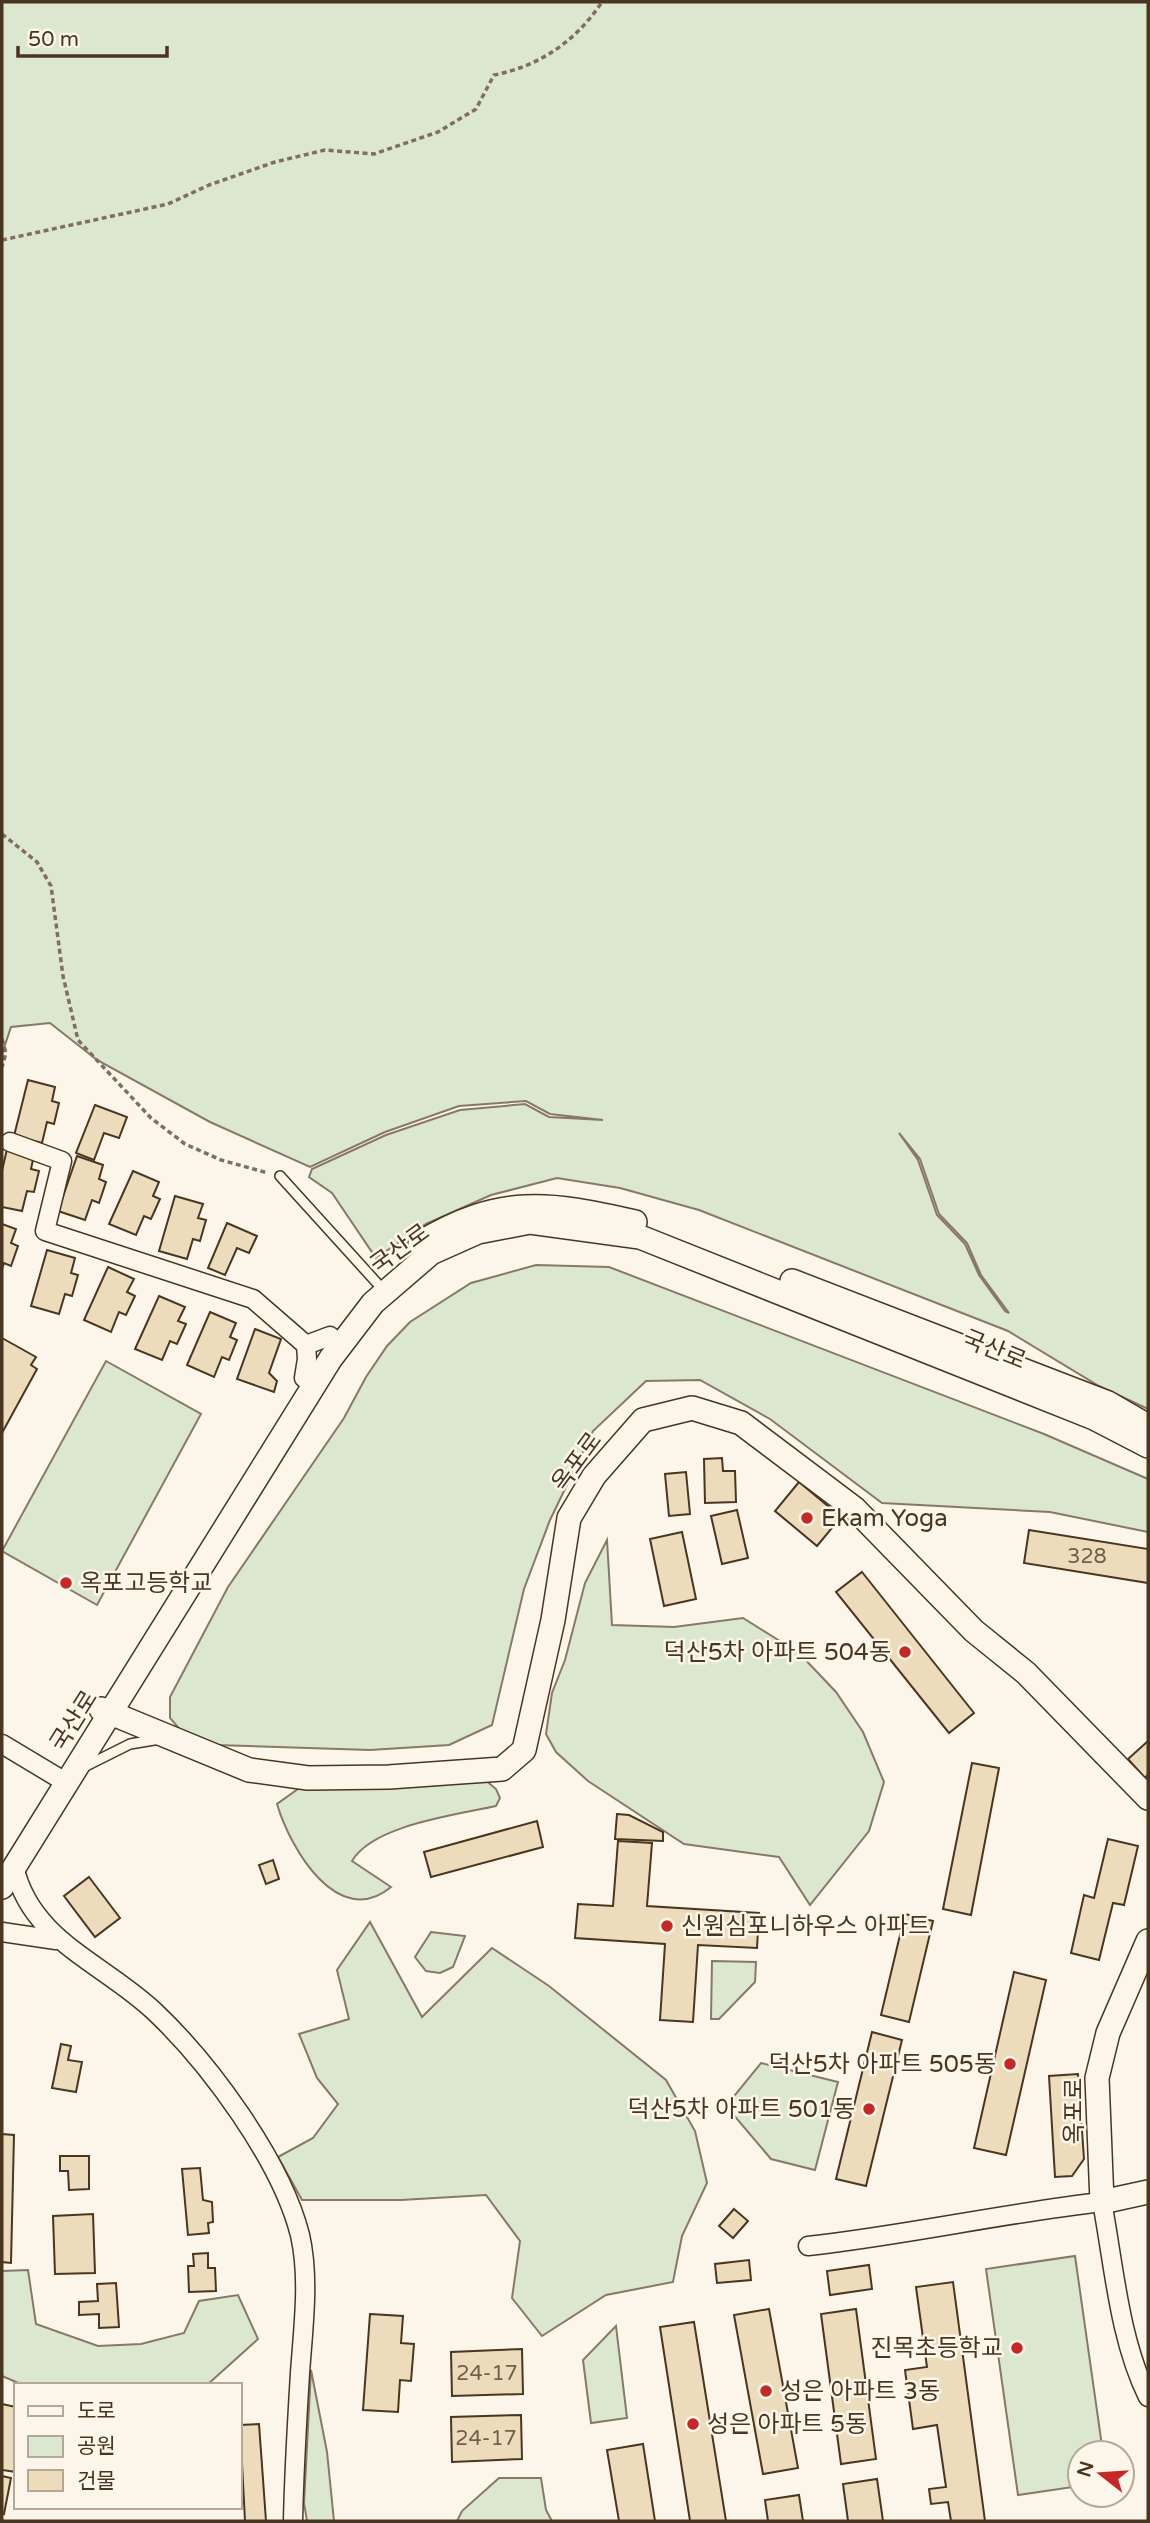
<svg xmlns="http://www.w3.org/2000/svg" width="1150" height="2523" font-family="'Varela Round','Noto Sans KR',sans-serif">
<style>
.green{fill:#dce7d0;stroke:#887966;stroke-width:2;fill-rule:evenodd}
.building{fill:#ecdcbc;stroke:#4a3520;stroke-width:2}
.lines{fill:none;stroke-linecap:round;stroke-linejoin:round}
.service-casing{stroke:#4a3520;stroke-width:12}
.minor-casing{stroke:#4a3520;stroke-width:21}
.tertiary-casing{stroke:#4a3520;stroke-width:26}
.path{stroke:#7f6f5c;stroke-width:3.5;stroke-dasharray:5 3.5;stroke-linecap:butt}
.service{stroke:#fbf6e9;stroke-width:9}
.minor{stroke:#fbf6e9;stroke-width:18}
.tertiary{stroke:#fbf6e9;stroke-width:23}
.poi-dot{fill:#c62828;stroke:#fbf6e9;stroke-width:2.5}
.labels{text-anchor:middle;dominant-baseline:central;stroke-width:5;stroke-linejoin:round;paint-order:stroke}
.number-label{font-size:21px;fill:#725f47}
.street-label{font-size:24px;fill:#4a3520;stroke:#fbf6e9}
.poi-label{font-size:24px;fill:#4a3520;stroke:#fbf6e9;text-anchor:start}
</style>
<rect width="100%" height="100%" fill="#fbf6e9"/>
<g class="green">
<path d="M2,2H1148V1409L1099,1386L1008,1331L699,1210L620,1188L557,1178L491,1195L426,1224L376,1258L332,1193L309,1177L312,1169L386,1135L460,1110L525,1104L549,1117L603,1120L550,1114L526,1101L459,1106L385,1132L310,1167L210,1122L97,1060L50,1023L11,1027L2,1054ZM899,1133L920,1159L939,1214L967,1243L981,1275L1009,1313L1005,1311L979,1275L965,1244L937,1215L918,1160Z"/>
<path d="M536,1265L609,1267L1044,1434L1148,1479V1532L1050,1512L882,1503L770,1419L700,1380L646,1381L593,1431L550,1520L524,1589L492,1725L449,1745L370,1750L215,1745L189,1740L170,1718V1697L228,1587L344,1418L366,1377L387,1346L410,1322L471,1283Z"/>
<path d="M106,1361L201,1414L97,1605L2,1551Z"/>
<path d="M607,1540L612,1625L674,1627L743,1618L799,1653L836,1692L863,1732L884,1782L869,1831L810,1905L779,1857L684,1844L588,1781L556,1752L546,1734L552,1693L565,1660L585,1583Z"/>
<path d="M483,1778L496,1789L500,1798L496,1806C456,1815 373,1825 352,1861L391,1887C338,1931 290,1848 277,1804L305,1784Z"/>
<path d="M370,1922L422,2017L492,1948L549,1986L666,2080L695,2131L707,2183L682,2236L673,2282L606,2295L542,2336L512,2298L520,2241L486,2195L401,2200H302L278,2157L313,2138L338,2104L317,2078L299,2034L349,2019L337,1970Z"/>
<path d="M431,1932L465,1936L453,1967L440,1973L426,1971L415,1957Z"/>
<path d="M712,1961L756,1962L755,1982L719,2019H711Z"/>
<path d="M761,2063L838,2082L815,2170L771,2159L726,2106Z"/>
<path d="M1075,2256L1103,2453H1080V2486L1018,2495L986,2269Z"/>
<path d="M28,2270L36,2324L98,2346L141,2344L184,2333L199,2301L238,2295L258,2339L207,2385H23L2,2376V2271Z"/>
<path d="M616,2326L627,2418L591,2423L583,2360Z"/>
<path d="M311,2370L327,2452L334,2521H307L304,2503Z"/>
<path d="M499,2478H541L546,2510L552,2521H457L462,2511Z"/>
</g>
<g class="building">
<path d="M28,1080L55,1087L52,1101L59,1103L54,1124L47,1122L42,1143L14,1136Z"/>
<path d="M95,1105L127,1117L119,1138L104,1133L94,1160L76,1153Z"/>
<path d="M7,1149L34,1155L31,1169L39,1171L34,1192L27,1191L22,1211L2,1207V1171Z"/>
<path d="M77,1156L103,1165L99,1179L106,1182L99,1203L92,1200L85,1220L58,1211Z"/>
<path d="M133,1171L159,1182L153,1196L160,1199L151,1219L144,1216L136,1235L109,1224Z"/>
<path d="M175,1196L203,1204L198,1218L206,1220L200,1241L193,1239L187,1259L159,1251Z"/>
<path d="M227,1223L257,1236L249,1253L237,1248L225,1275L208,1268Z"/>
<path d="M2,1224L16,1229L11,1243L18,1246L11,1266L4,1263L2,1269Z"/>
<path d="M47,1250L75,1258L71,1273L78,1275L72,1296L65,1294L59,1314L31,1306Z"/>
<path d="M108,1267L134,1279L127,1292L135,1296L126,1315L119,1312L111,1332L84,1320Z"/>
<path d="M159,1296L185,1307L178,1321L186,1324L177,1344L170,1341L162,1360L135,1349Z"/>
<path d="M210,1312L236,1323L230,1337L237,1340L229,1360L222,1357L214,1377L187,1365Z"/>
<path d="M255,1329L281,1339L269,1373L277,1381L274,1392L237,1379Z"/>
<path d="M2,1338L36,1357L31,1365L37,1369L2,1433Z"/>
<path d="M722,1458L723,1471H735L736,1502L705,1503L704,1459Z"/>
<path d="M686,1472L690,1514L669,1516L665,1474Z"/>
<path d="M799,1482L841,1517L817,1546L775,1511Z"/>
<path d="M737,1510L748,1558L722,1564L711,1516Z"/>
<path d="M1029,1530L1148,1549V1583L1024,1563Z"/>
<path d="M682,1532L696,1599L664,1606L650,1539Z"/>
<path d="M862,1572L974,1713L949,1733L836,1592Z"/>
<path d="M1148,1741V1774L1145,1778L1128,1759Z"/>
<path d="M972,1763L999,1768L971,1915L943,1909Z"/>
<path d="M617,1814L629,1815L663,1832V1841L615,1839Z"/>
<path d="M537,1821L543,1847L431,1877L424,1852Z"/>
<path d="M1108,1839L1138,1846L1124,1905L1113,1903L1099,1960L1071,1953L1084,1895L1094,1898Z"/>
<path d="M618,1841L652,1843L647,1906L759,1913L757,1948L698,1945L693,2022L660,2020L665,1944L575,1938L578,1904L613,1906Z"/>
<path d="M273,1860L279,1879L266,1884L259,1865Z"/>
<path d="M89,1877L120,1918L95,1937L64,1896Z"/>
<path d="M905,1914L933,1921L909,2022L881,2015Z"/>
<path d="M1014,1972L1046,1980L1006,2155L974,2148Z"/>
<path d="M872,2032L902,2040L866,2186L836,2179Z"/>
<path d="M61,2044L71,2046L68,2060L82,2062L76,2092L52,2088Z"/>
<path d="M1078,2074L1084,2159L1072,2176L1055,2177L1049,2076Z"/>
<path d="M2,2134L14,2135L11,2263L2,2262Z"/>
<path d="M60,2156H89V2189L69,2190L68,2171H60Z"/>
<path d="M200,2168L203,2200L212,2202L213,2222L208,2223L209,2233L188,2235L182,2169Z"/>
<path d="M734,2209L748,2221L733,2238L719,2226Z"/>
<path d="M93,2214L95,2273L55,2274L53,2216Z"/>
<path d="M208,2253V2268H215L216,2291L189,2292L188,2266H194L193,2254Z"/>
<path d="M749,2260L751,2280L717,2283L715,2264Z"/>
<path d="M869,2265L872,2289L830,2295L827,2271Z"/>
<path d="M953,2282L985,2521H951L948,2502L931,2504L929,2489L946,2487L937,2425L913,2429L905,2370L927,2367L916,2287Z"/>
<path d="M116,2283L119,2327L99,2328V2314L79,2315V2302L98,2301L97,2284Z"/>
<path d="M769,2309L798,2468L763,2474L734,2315Z"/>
<path d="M856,2309L876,2459L841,2464L821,2314Z"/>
<path d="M370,2314L403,2316L401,2343L414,2344L411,2381L400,2380L398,2412L363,2410Z"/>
<path d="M694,2322L726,2521H690L660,2327Z"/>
<path d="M522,2349L523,2394L452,2396L451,2352Z"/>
<path d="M2,2404L16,2407V2472L2,2470Z"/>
<path d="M521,2415L522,2459L452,2462L451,2417Z"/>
<path d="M259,2424L266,2521H245L240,2425Z"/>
<path d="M643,2444L655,2521H619L607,2450Z"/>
<path d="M2,2476L11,2478L4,2514L2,2513Z"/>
<path d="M877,2479L883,2521H848L843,2484Z"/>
<path d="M799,2495L803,2521H768L765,2500Z"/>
</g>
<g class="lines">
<g class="service-casing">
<g id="service">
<path d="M280,1176L377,1283"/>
<path d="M86,1766L130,1744L160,1739"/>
</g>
</g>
<g class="minor-casing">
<g id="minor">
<path d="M10,1142L62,1161L45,1231L253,1299L306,1345L307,1359L304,1378"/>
<path d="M306,1345L330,1336"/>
<path d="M2,1744L67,1783"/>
<path d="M14,1866C30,1940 103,1963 154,2011C209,2063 281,2160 300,2235C310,2279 303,2329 300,2373C297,2422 294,2472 293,2521"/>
<path d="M2,1932L56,1940"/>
<path d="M808,2246C907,2235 1004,2213 1102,2202C1114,2265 1119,2339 1148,2397"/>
</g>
</g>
<g class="tertiary-casing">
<g id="tertiary">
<path d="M420,1243C500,1195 548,1202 635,1222"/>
<path d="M792,1281L1108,1403L1148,1426"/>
<path d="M101,1709L249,1770L308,1778L389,1777L502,1769L524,1750L553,1620L569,1518L594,1476L643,1420L692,1408L741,1423L855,1509L974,1631L1026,1673L1148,1798"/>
<path d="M2,1887L331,1358L373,1303L431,1253L478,1232L530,1222L640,1237L1094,1418L1148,1446"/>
<path d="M1148,1941L1108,2033L1097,2078L1102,2202L1148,2192"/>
</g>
</g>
<g class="path">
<path d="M2,240L168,204L209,185L275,162L325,150L374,154L438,132L476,109L494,75C540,66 576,41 602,2"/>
<path d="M2,834L37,862L51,886L63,976L78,1040L151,1118L185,1144L221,1160L268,1173"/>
<path d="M2,1039L6,1053L2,1067"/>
</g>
<use href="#service" class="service"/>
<use href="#minor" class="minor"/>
<use href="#tertiary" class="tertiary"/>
</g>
<g class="poi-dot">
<circle cx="807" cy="1518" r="7"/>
<circle cx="66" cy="1583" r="7"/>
<circle cx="905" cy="1652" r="7"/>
<circle cx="667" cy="1926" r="7"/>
<circle cx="1010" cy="2064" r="7"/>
<circle cx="869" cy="2109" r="7"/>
<circle cx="1017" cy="2348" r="7"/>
<circle cx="766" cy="2391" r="7"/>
<circle cx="693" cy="2424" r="7"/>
</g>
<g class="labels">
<g class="number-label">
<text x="1087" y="1556">328</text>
<text x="487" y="2373">24-17</text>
<text x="486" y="2438">24-17</text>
</g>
<g class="street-label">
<text transform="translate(400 1249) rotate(-36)">국산로</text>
<text transform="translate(994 1350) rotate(22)">국산로</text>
<text transform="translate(577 1462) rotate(-54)">옥포로</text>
<text transform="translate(74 1721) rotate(-58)">국산로</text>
<text transform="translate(1074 2111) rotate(-90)">옥포로</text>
</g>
<g class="poi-label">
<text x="821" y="1518">Ekam Yoga</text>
<text x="80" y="1583">옥포고등학교</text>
<text x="891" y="1652" text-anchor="end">덕산5차 아파트 504동</text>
<text x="681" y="1926">신원심포니하우스 아파트</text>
<text x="996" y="2064" text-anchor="end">덕산5차 아파트 505동</text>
<text x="855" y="2109" text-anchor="end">덕산5차 아파트 501동</text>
<text x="1003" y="2348" text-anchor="end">진목초등학교</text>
<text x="780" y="2391">성은 아파트 3동</text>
<text x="707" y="2424">성은 아파트 5동</text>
</g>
</g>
<rect width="1150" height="2523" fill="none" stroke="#4a3520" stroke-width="7"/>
<rect x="14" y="2383" width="228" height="126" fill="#fbf6e9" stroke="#b4a999" stroke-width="2"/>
<rect x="28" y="2406" width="35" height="10" fill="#fbf6e9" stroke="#b4a999" stroke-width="2"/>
<text x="77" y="2418" font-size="21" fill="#4a3520">도로</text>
<rect x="28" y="2436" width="35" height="21" fill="#dce7d0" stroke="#b4a999" stroke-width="2"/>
<text x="77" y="2453" font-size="21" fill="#4a3520">공원</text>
<rect x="28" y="2470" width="35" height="21" fill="#ecdcbc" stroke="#b4a999" stroke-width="2"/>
<text x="77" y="2488" font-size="21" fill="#4a3520">건물</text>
<g transform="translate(1101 2474) rotate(287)"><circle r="33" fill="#fbf6e9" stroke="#b4a999" stroke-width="2"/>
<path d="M0-5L12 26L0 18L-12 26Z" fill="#c62828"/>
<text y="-10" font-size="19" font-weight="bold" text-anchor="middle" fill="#4a3520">N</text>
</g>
<path d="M18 46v10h149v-10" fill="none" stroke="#4a3520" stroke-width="3.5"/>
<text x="28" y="46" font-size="21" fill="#4a3520" stroke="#fbf6e9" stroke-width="5" paint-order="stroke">50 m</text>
</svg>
